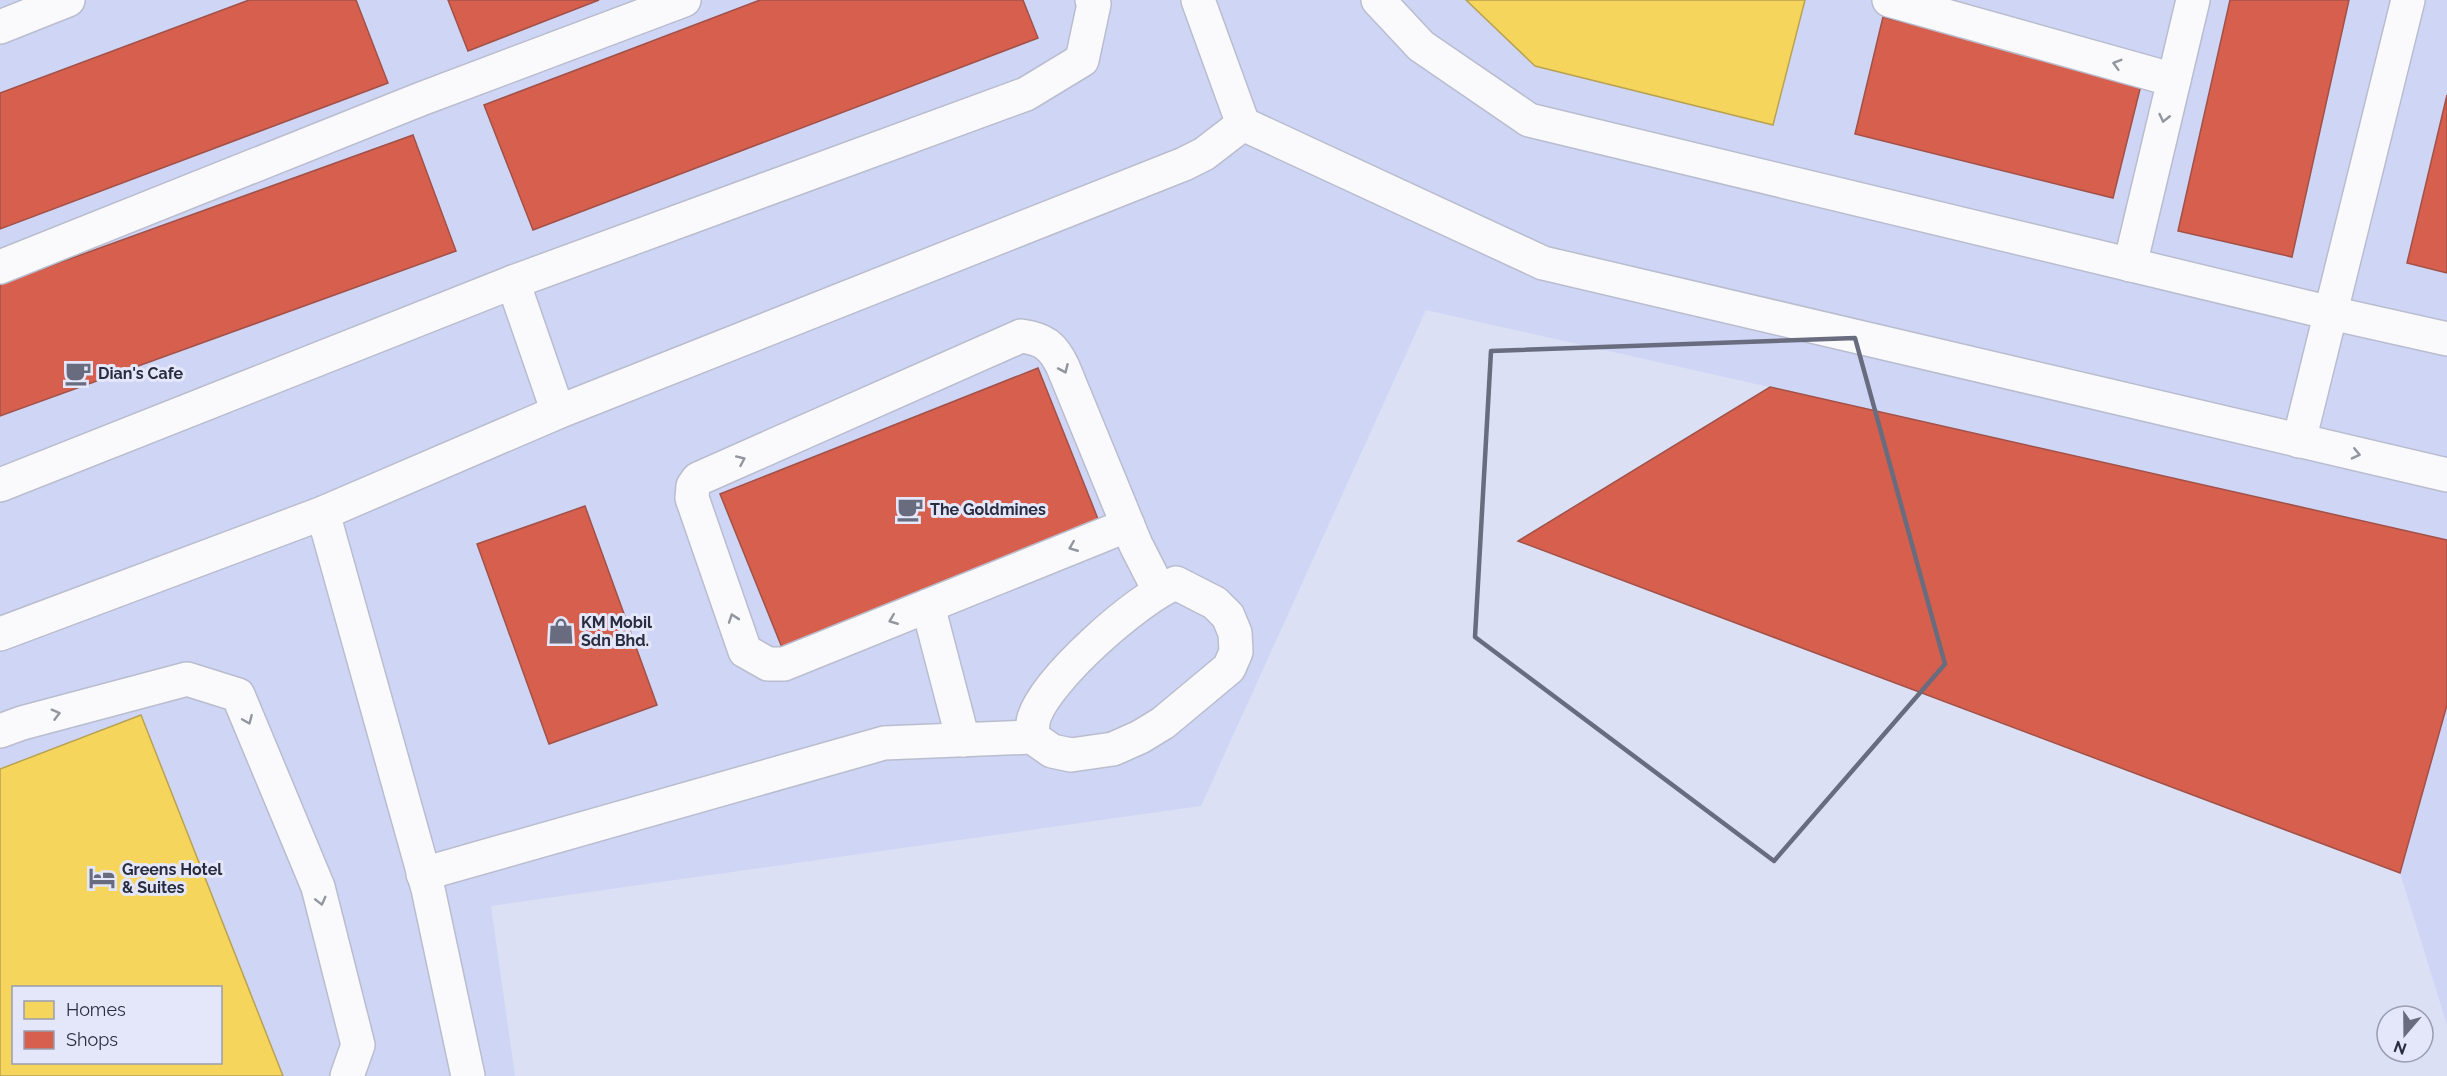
<svg xmlns="http://www.w3.org/2000/svg" width="2447" height="1076" font-family="Raleway,sans-serif">
<style>
.built{fill:#cfd5f5;fill-rule:evenodd}
.homes{fill:#f6d55c;stroke:#b9a353;stroke-width:1.5;fill-rule:evenodd}
.shops{fill:#d6604d;stroke:#a25148;stroke-width:1.5}
.lines{fill:none;stroke-linecap:round;stroke-linejoin:round}
.minor-casing{stroke:#b9bdce;stroke-width:36}
.minor{stroke:#fafafd;stroke-width:33}
.oneway{stroke:#92949e}
.marked{fill:none;stroke:#686c7e;stroke-width:4.5;stroke-linejoin:round}
.labels{text-anchor:middle;dominant-baseline:central;stroke-width:6;stroke-linejoin:round;paint-order:stroke}
.poi-label{font-size:16px;font-weight:bold;fill:#2a2d3e;stroke:#e4e7fa;text-anchor:start}
</style>
<rect width="100%" height="100%" fill="#dce0f4"/>
<path class="built" d="M0,0H2447V1025L2400,873L1518,541L1769,387L1426,310L1201,806L491,906L515,1076H0ZM14,988H220V1062H14Z"/>
<g class="homes">
<path d="M1466,0H1805L1773,125L1535,66Z"/>
<path d="M141,715L283,1076H0V769ZM14,988H220V1062H14Z"/>
</g>
<g class="shops">
<path d="M249,0H356L388,83L0,229V93Z"/>
<path d="M448,0H599L468,51Z"/>
<path d="M760,0H1023L1038,38L533,230L484,105Z"/>
<path d="M2230,0H2349L2292,257L2178,231Z"/>
<path d="M1883,17L2142,81L2113,198L1855,134Z"/>
<path d="M2447,95V273L2407,263Z"/>
<path d="M413,135L456,251L0,416V284Z"/>
<path d="M1038,368L1100,524L783,650L720,494Z"/>
<path d="M1770,387L2447,540V705L2400,873L1518,541Z"/>
<path d="M585,506L657,705L549,744L477,544Z"/>
</g>
<g class="lines">
<g class="minor-casing">
<g id="minor">
<path d="M1198,0L1243,124L1543,263L2447,475"/>
<path d="M1378,0L1421,46L1529,120L2331,313L2447,339"/>
<path d="M1889,0L2174,80"/>
<path d="M0,27L68,0"/>
<path d="M2130,265L2193,0"/>
<path d="M0,267L421,99L684,0"/>
<path d="M513,282L558,412"/>
<path d="M2299,441L2408,0"/>
<path d="M0,485L513,282L1026,94L1082,60L1094,4L1092,0"/>
<path d="M323,513L428,889L468,1076"/>
<path d="M1128,525L784,664H768L745,651L692,498L693,486L698,479L1021,336C1044,339 1053,346 1063,367L1136,545L1159,590"/>
<path d="M1176,583L1215,603L1228,616L1235,633L1236,652L1229,668L1163,723L1140,737L1113,749L1071,755L1052,751L1032,737C1033,731 1032,724 1034,718C1046,679 1138,598 1176,583Z"/>
<path d="M928,606L963,740"/>
<path d="M0,634L323,513L558,412L1184,164L1204,154L1243,124"/>
<path d="M0,731L22,723L187,679L238,695L318,887L358,1045L347,1076"/>
<path d="M423,874L884,743L1032,737"/>
</g>
</g>
<use href="#minor" class="minor"/>
</g>
<defs><path id="oneway-chevron" d="M-2-3.5L2.5 0L-2 3.5" fill="none" stroke-width="1.6" stroke-linecap="round" stroke-linejoin="round" transform="scale(1.5)"/></defs>
<g class="oneway">
<use href="#oneway-chevron" transform="translate(2117 64) rotate(-164)"/>
<use href="#oneway-chevron" transform="translate(2164 118) rotate(103)"/>
<use href="#oneway-chevron" transform="translate(1064 369) rotate(66)"/>
<use href="#oneway-chevron" transform="translate(2356 454) rotate(13)"/>
<use href="#oneway-chevron" transform="translate(741 460) rotate(-24)"/>
<use href="#oneway-chevron" transform="translate(1073 547) rotate(158)"/>
<use href="#oneway-chevron" transform="translate(733 618) rotate(-109)"/>
<use href="#oneway-chevron" transform="translate(893 620) rotate(158)"/>
<use href="#oneway-chevron" transform="translate(56 714) rotate(-15)"/>
<use href="#oneway-chevron" transform="translate(248 720) rotate(67)"/>
<use href="#oneway-chevron" transform="translate(321 901) rotate(76)"/>
</g>
<path class="marked" d="M1855,338L1945,664L1774,861L1475,637L1491,351Z"/>
<defs>
<g id="cafe-bare" transform="scale(2.07)"><path d="M-5.5-4.5H6V0H3Q3 3.5 0 3.5H-2.5Q-5.5 3.5-5.5 0ZM3-3.2v2h1.7v-2ZM-6 4.5H4V6H-6Z" fill="#686c7e" stroke="#e4e7fa" stroke-width="2.5" paint-order="stroke"/></g>
<g id="shop-bare" transform="scale(2.07)"><path d="M-5-2.5h2.3a2.7 3.5 0 0 1 5.4 0H5L5.5 6h-11ZM-1.5-2.5h3a1.5 2.3 0 0 0-3 0Z" fill="#686c7e" stroke="#e4e7fa" stroke-width="2.5" paint-order="stroke"/></g>
<g id="hotel-bare" transform="scale(2.07)"><path d="M-6-4.5h1.5V1H6V5H4.5V3h-9V5H-6ZM-4 0a1.8 1.8 0 1 1 3.6 0ZM.5 0V-2.5h3Q6-2.5 6 0Z" fill="#686c7e" stroke="#e4e7fa" stroke-width="2.5" paint-order="stroke"/></g>
</defs>
<g fill-rule="evenodd">
<use href="#cafe-bare" x="78" y="373"/>
<use href="#cafe-bare" x="910" y="509"/>
<use href="#shop-bare" x="561" y="631"/>
<use href="#hotel-bare" x="102" y="878"/>
</g>
<g class="labels">
<g class="poi-label">
<text x="98" y="373">Dian's Cafe</text>
<text x="930" y="509">The Goldmines</text>
<text x="581" y="622">KM Mobil<tspan x="581" dy="18">Sdn Bhd.</tspan></text>
<text x="122" y="869">Greens Hotel<tspan x="122" dy="18">&amp; Suites</tspan></text>
</g>
</g>
<rect x="12" y="986" width="210" height="78" fill="#e4e7fa" stroke="#9a9daf" stroke-width="1.5"/>
<rect x="24" y="1001" width="30" height="18" fill="#f6d55c" stroke="#9a9daf" stroke-width="1.5"/>
<text x="66" y="1016" font-size="18" fill="#2a2d3e">Homes</text>
<rect x="24" y="1031" width="30" height="18" fill="#d6604d" stroke="#9a9daf" stroke-width="1.5"/>
<text x="66" y="1046" font-size="18" fill="#2a2d3e">Shops</text>
<g transform="translate(2405 1034) rotate(200)"><circle r="28" fill="#e4e7fa" stroke="#9a9daf" stroke-width="1.5"/>
<path d="M0-4.5L10 22L0 15L-10 22Z" fill="#686c7e"/>
<text y="-9" font-size="16" font-weight="bold" text-anchor="middle" fill="#2a2d3e">N</text>
</g>
</svg>
